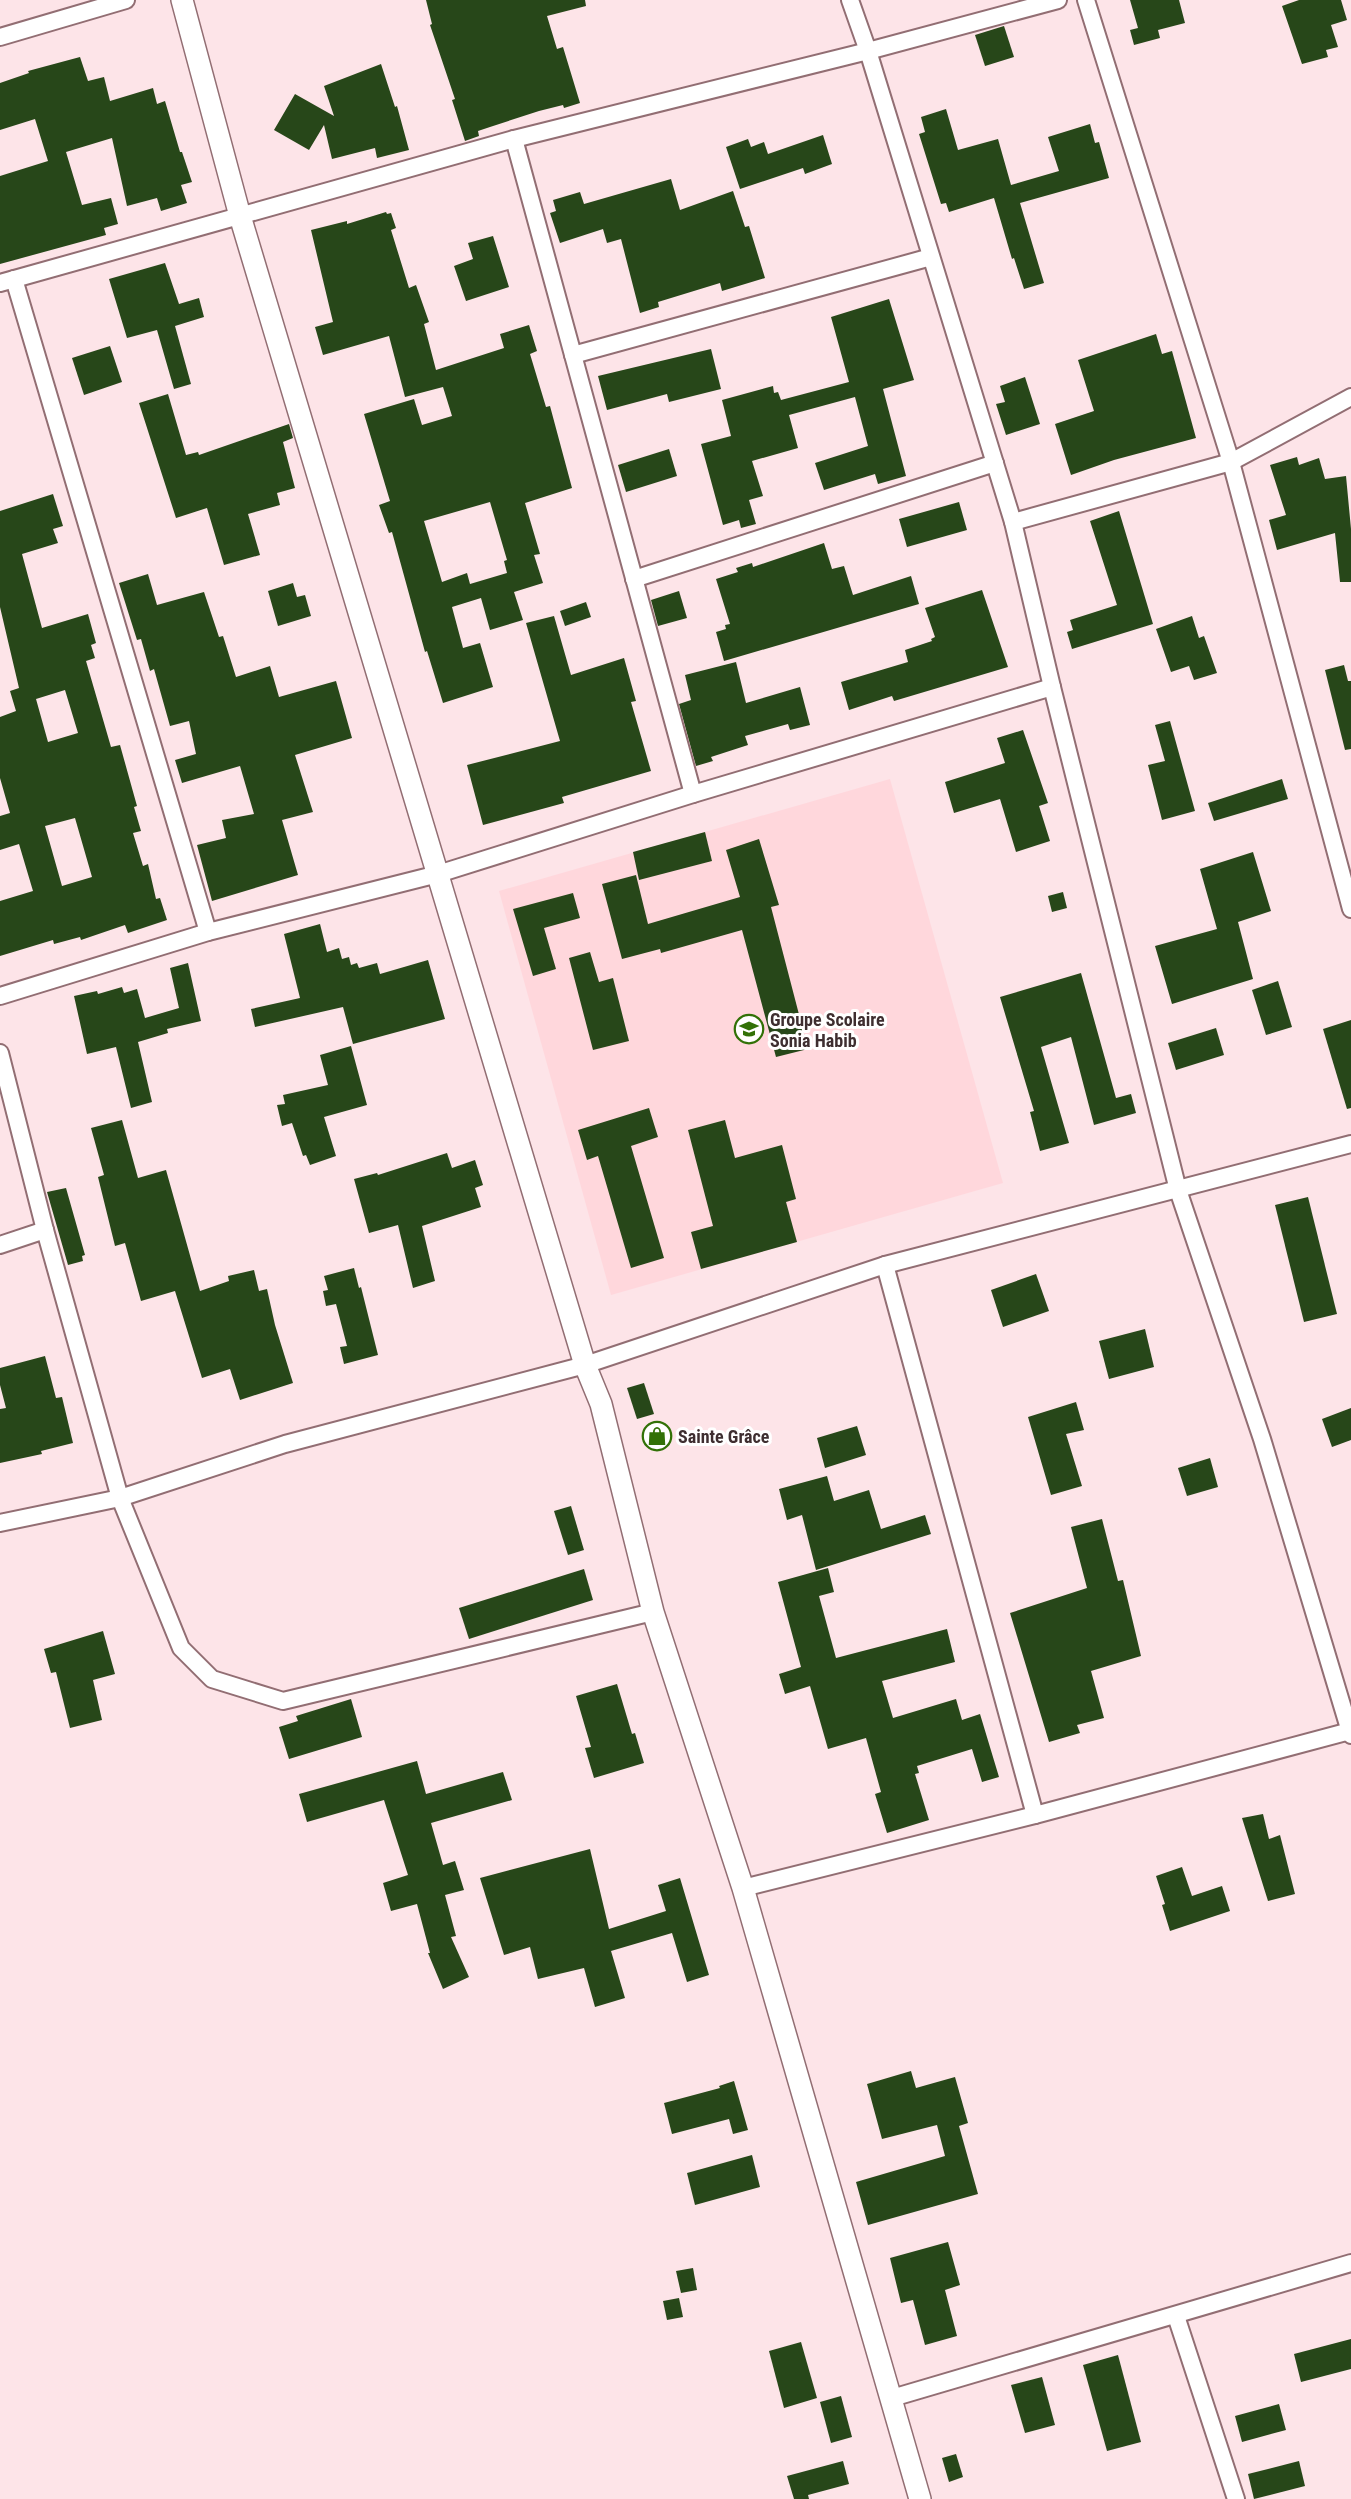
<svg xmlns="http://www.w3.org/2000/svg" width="1351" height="2499" font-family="'Roboto Condensed',sans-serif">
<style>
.built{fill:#ffd7dc}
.building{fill:#274719;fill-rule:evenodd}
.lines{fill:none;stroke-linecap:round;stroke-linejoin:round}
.minor-casing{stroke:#926e73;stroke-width:20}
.tertiary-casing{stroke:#926e73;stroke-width:24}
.minor{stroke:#fff;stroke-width:16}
.tertiary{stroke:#fff;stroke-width:21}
.labels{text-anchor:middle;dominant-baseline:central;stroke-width:6;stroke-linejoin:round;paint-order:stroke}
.poi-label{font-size:18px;font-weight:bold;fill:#3e2e30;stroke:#fff;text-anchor:start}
</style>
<rect width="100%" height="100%" fill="#fde4e8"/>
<path class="built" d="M890,779L1003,1183L611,1295L499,891Z"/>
<g class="building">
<path d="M426,0H585L586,6L547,16L557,49L563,47L580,103L564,108L563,105L539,111L490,127L478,131L479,136L465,141L452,100L455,99L430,25L432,24Z"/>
<path d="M1130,0H1179L1185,23L1158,30L1160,38L1134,45L1130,30L1138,28Z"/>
<path d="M1299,0H1341L1347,20L1331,25L1338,47L1326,50L1328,57L1302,64L1282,6Z"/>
<path d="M1004,26L1014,57L985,66L975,35Z"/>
<path d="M80,57L88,81L104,77L110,101L153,88L157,104L165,101L180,152H182L192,182L181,185L187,203L161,211L157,198L127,206L112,138L66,152L82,205L111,198L118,224L104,228L106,235L0,264V176L48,161L35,119L0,130V83L29,73L28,71Z"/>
<path d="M381,64L395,107L397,106L409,150L377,158L375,148L332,159L324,125L309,150L274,130L295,94L334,116L324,86Z"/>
<path d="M946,109L958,150L998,139L1011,185L1059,171L1048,137L1090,124L1095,143L1099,142L1109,178L1020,203L1044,283L1024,289L1014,258L1012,259L994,198L949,212L946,203L941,204L919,134L925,132L921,117Z"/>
<path d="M823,135L832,164L805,174L803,168L740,189L726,147L748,139L751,147L764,142L768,154Z"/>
<path d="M671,179L680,210L733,191L745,227L749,226L765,278L722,291L720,283L658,302L659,307L640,313L621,239L607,243L603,229L560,243L550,213L556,211L553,200L580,192L584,204Z"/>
<path d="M386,212L387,214L391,213L396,228L391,230L409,288L416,285L429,322L424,324L436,370L504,348L500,334L529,325L537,351L530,354L546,407L550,406L572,488L525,503L540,554L534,555L543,583L514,592L523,620L490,630L481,598L452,607L463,648L480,643L493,687L443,703L427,651L425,652L392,532L389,533L379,505L390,501L364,414L414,399L422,425L452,416L443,387L405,397L389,336L323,355L315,327L333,322L311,230L347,221V224ZM490,502L507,560L504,561L507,573L470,584L467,573L442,582L424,521Z"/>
<path d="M493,236L509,287L466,301L454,266L473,259L468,243Z"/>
<path d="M165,263L179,304L199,298L204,317L175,326L191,384L174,389L157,330L127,338L109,279Z"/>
<path d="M889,299L914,380L883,389L906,476L878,484L875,474L824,490L815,463L868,446L855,397L789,415L798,448L752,461L763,496L749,500L756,524L741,528L739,520L723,525L701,444L731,436L722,400L773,386L774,393L778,392L781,400L849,382L831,317Z"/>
<path d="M1156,334L1162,354L1172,351L1196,438L1114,460L1071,475L1055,424L1094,411L1078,360Z"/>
<path d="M110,346L122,382L84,395L72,358Z"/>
<path d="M711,349L721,389L669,402L667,394L607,410L598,376Z"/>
<path d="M1025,377L1040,424L1006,435L996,404L1005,402L1000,386Z"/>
<path d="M168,394L186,455L198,452L199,455L289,424L293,438L283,442L295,488L277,493L280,505L248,514L260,555L224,565L207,508L176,518L139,403Z"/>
<path d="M669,449L677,476L626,492L618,465Z"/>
<path d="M1297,457L1299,465L1319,458L1325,479L1346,476L1351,529V582H1340L1335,533L1277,550L1269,520L1286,515L1270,465Z"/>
<path d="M53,494L63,526L53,529L58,543L22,554L42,628L88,614L96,643L91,645L95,658L86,661L111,747L120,745L137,806L134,807L141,831L133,833L143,866L148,864L156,899L160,898L167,920L128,933L125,925L81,940L80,937L54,944L53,940L0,956V901L33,891L19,844L0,850V816L10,813L0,778V717L16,711L10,691L19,688L0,607V511ZM65,690L78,733L48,742L36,699ZM75,818L92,877L62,886L45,826Z"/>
<path d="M959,502L967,530L907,547L899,519Z"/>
<path d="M1119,511L1153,624L1072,649L1067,632L1073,630L1070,620L1117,605L1090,521Z"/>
<path d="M824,543L832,569L844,566L853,595L911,576L919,604L724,661L716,632L726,629L725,625L730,624L716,579L738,572L736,568L752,563L753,567Z"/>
<path d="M148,574L157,605L204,592L219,637L223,636L236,677L270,666L279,697L336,681L352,738L295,755L313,812L282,820L298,875L212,901L197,845L226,838L222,820L254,814L240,766L182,783L175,760L196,754L189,721L170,726L154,669L150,671L141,639L137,640L119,583Z"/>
<path d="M293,583L297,597L305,595L311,616L278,626L268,591Z"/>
<path d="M982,590L1008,667L894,701L892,696L849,710L841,682L908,662L905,650L932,641L931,639L935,637L925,608Z"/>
<path d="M679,591L687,618L658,626L651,600Z"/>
<path d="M586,602L591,617L565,626L560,611Z"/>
<path d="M554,616L571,675L624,658L636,701L631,702L651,771L562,797L564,803L483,825L467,765L560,741L526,623Z"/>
<path d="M1192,616L1199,638L1204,636L1217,673L1194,680L1189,666L1171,672L1156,629Z"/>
<path d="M736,662L746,703L800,687L810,725L790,730L788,724L745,736L748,745L711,757L713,761L696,766L679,704L691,700L685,675Z"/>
<path d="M1344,665L1348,681H1351V749L1345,750L1325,670Z"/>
<path d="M1170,721L1195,811L1162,820L1148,765L1165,761L1155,725Z"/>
<path d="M1023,730L1048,803L1039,806L1050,841L1016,852L1000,799L954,813L945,782L1005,763L997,738Z"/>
<path d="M1282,779L1288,799L1214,821L1208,803Z"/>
<path d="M705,832L712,861L639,880L633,852Z"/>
<path d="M759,839L779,905L771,907L808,1049L776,1057L742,930L661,953L660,949L622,959L602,884L636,875L648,924L740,897L726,850Z"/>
<path d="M1253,852L1271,911L1238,922L1253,979L1172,1004L1155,946L1217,929L1200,869Z"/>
<path d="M1063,892L1067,908L1052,912L1048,896Z"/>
<path d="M573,893L580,918L544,928L556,969L533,976L513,909Z"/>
<path d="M320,924L327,952L339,948L342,959L349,957L351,965L357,963L359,968L377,963L380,974L428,960L445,1019L353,1044L343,1007L255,1027L251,1009L300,998L284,934Z"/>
<path d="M590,952L599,982L613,978L629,1041L593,1050L569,958Z"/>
<path d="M188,963L201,1021L167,1029L168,1033L138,1042L152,1102L131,1108L116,1047L87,1054L74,996L97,991L98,994L122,987L124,993L137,989L145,1018L179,1008L170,968Z"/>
<path d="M1081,973L1116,1098L1131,1094L1136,1113L1094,1125L1071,1037L1041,1047L1069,1143L1040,1151L1030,1112L1034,1111L1000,997Z"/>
<path d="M1278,981L1292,1027L1266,1035L1252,990Z"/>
<path d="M1351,1020V1108L1347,1109L1323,1029Z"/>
<path d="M1216,1028L1224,1055L1176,1070L1168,1043Z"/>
<path d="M351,1046L367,1105L324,1117L336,1156L310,1165L306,1155L303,1156L292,1123L282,1126L277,1105L285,1104L283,1095L328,1085L320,1055Z"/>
<path d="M649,1108L658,1137L631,1146L664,1258L631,1268L598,1156L587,1160L578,1130Z"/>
<path d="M122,1120L138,1178L166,1170L200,1291L229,1281L228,1276L254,1270L259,1291L267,1289L275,1325L293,1383L240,1400L230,1369L202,1378L175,1291L141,1301L125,1243L115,1246L98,1177L104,1175L91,1128Z"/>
<path d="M725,1120L735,1158L782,1145L796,1199L786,1202L797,1242L701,1269L691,1232L713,1226L688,1130Z"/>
<path d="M447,1153L452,1168L475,1160L483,1185L475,1188L481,1207L422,1226L435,1281L413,1288L398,1225L369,1233L354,1179L377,1173L378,1175Z"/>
<path d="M66,1188L85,1255L82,1256L83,1261L68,1265L47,1192Z"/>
<path d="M1308,1197L1337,1314L1304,1322L1275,1205Z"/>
<path d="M354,1268L359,1288L361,1287L378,1355L344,1364L340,1347L347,1346L336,1304L326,1306L323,1291L328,1290L324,1276Z"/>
<path d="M1036,1274L1049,1311L1003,1327L991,1290Z"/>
<path d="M1145,1329L1154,1367L1109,1379L1099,1341Z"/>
<path d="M45,1356L56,1398L62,1397L73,1443L41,1451L42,1454L0,1463V1409L6,1408L0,1385V1368Z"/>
<path d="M644,1383L654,1414L637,1419L627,1388Z"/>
<path d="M1076,1402L1084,1430L1066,1434L1082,1486L1051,1495L1028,1417Z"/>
<path d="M1351,1408V1440L1332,1447L1322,1419Z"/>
<path d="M857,1426L866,1455L825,1468L817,1438Z"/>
<path d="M1210,1458L1218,1487L1187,1496L1178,1468Z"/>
<path d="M827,1476L834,1501L869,1490L881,1529L925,1515L931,1534L816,1570L802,1515L787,1520L779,1489Z"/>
<path d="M571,1506L584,1550L568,1555L554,1511Z"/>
<path d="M1102,1519L1118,1581L1123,1580L1141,1656L1091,1671L1104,1718L1077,1725L1080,1733L1049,1742L1010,1613L1087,1588L1071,1527Z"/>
<path d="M828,1568L834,1592L819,1596L836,1658L947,1629L955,1662L882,1681L893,1718L956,1699L962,1720L980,1714L999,1777L982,1782L972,1749L917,1766L919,1773L915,1774L929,1820L887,1833L875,1794L881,1792L866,1738L828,1749L810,1686L785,1694L779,1674L801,1667L778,1582Z"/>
<path d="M584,1569L593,1600L469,1639L459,1608Z"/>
<path d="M103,1631L115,1674L93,1680L102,1720L70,1728L56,1672L51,1673L44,1649Z"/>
<path d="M617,1684L632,1734L635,1733L644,1763L594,1778L585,1748L591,1747L576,1696Z"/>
<path d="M351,1699L362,1737L289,1759L279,1727L298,1721L296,1716Z"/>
<path d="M417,1761L426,1794L503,1772L512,1800L431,1823L443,1865L455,1861L464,1890L445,1895L456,1936L451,1937L469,1977L443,1989L428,1953H430L417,1904L391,1911L383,1883L408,1875L384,1800L307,1822L299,1794Z"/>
<path d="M1263,1814L1269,1839L1280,1835L1295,1894L1268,1901L1242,1818Z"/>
<path d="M590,1849L609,1929L666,1911L658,1885L680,1878L709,1975L687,1982L672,1933L611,1951L625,1998L595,2007L584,1968L538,1979L530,1947L504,1955L480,1878Z"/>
<path d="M1182,1867L1192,1896L1222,1886L1230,1911L1170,1931L1162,1905L1165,1904L1156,1876Z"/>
<path d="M911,2071L916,2088L955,2077L968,2123L959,2126L978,2194L868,2225L856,2182L945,2156L937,2125L882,2139L867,2084Z"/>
<path d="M734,2081L748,2130L733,2134L729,2119L672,2134L664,2103L720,2088L719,2086Z"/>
<path d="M752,2155L760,2187L695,2205L687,2173Z"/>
<path d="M948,2242L960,2285L945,2290L957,2336L925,2345L913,2300L901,2303L890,2258Z"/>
<path d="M693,2268L697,2290L681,2293L676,2271Z"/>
<path d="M679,2298L683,2317L667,2320L663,2301Z"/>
<path d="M1351,2339V2369L1301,2382L1294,2354Z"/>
<path d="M801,2342L817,2398L784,2408L769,2351Z"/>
<path d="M1118,2355L1141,2442L1107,2451L1083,2365Z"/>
<path d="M1042,2377L1055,2425L1025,2433L1011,2385Z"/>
<path d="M841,2396L852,2437L831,2443L820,2402Z"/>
<path d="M1279,2404L1286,2430L1242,2442L1235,2416Z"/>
<path d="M956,2454L963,2477L949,2482L942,2458Z"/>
<path d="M843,2461L849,2484L808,2495L809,2499H794L787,2476Z"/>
<path d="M1299,2461L1305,2486L1254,2499L1248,2474Z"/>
</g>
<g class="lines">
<g class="minor-casing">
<g id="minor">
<path d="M850,0L868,51L1013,522L1052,687L1178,1190L1262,1439L1351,1735"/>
<path d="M1086,0L1231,462L1351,909"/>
<path d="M0,37L126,0"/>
<path d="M514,139L693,794"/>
<path d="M14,279L208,932"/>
<path d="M0,283L514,139L868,51L1058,0"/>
<path d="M573,355L931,257"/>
<path d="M1013,522L1231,462L1351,397"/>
<path d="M634,579L995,463"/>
<path d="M0,996L208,932L438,874L693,794L1052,687"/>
<path d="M0,1053L45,1230L120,1498L181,1648L212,1679L283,1701L653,1612"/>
<path d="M0,1245L45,1230"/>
<path d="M885,1265L1035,1815"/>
<path d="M0,1523L120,1498L285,1444L585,1365L885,1265L1351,1144"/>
<path d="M743,1888L1035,1815L1350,1731"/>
<path d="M1176,2316L1236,2499"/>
<path d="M892,2398L1351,2263"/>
</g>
</g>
<g class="tertiary-casing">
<path id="tertiary" d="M182,0L240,216L585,1365L601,1404L653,1612L743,1888L920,2499"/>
</g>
<use href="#minor" class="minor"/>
<use href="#tertiary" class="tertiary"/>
</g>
<defs>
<g id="school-ring" transform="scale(1.5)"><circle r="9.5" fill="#fff" stroke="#327107" stroke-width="1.5"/><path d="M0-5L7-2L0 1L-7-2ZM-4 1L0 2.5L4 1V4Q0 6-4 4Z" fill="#327107"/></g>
<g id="shop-ring" transform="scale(1.5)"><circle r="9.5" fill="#fff" stroke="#327107" stroke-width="1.5"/><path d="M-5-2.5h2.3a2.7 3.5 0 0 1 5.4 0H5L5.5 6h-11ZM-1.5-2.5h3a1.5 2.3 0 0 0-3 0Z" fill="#327107"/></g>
</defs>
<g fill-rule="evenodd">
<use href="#school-ring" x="749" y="1029"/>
<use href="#shop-ring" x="657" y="1436"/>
</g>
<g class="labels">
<g class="poi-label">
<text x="770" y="1019">Groupe Scolaire<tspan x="770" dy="21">Sonia Habib</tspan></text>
<text x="678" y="1436">Sainte Grâce</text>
</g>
</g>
</svg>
